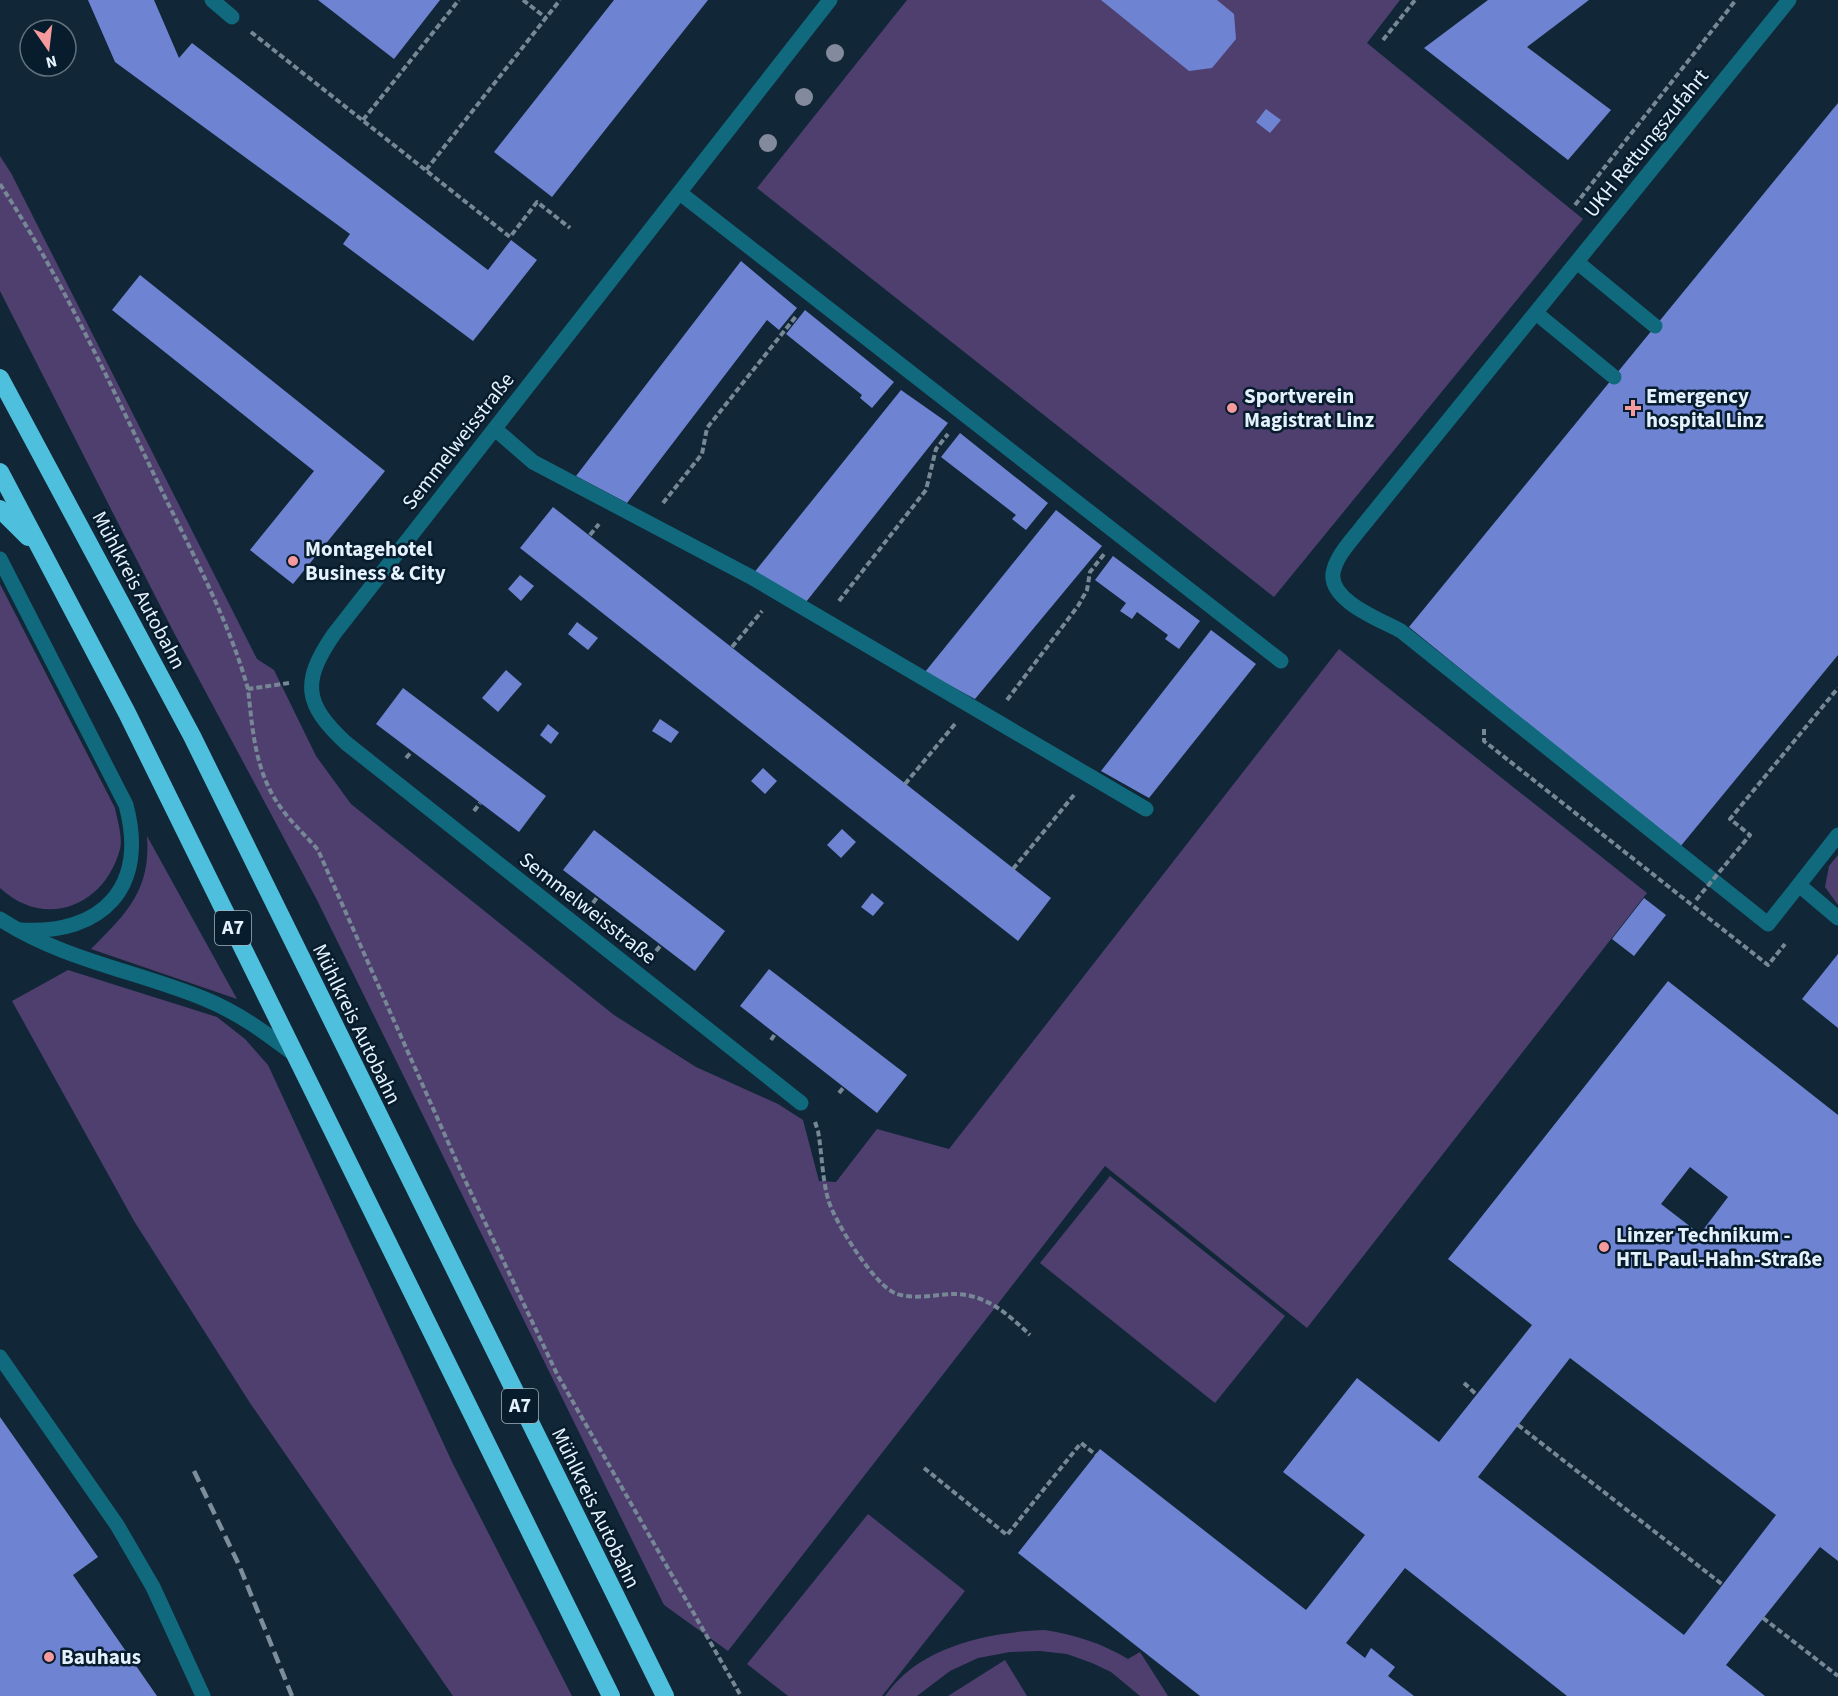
<svg xmlns="http://www.w3.org/2000/svg" width="1838" height="1696" font-family="'Source Sans 3',sans-serif">
<style>
.green{fill:#4f3f6f}
.building{fill:#6e84d3;fill-rule:evenodd}
.lines{fill:none;stroke-linecap:round;stroke-linejoin:round}
.path{stroke:#768795;stroke-width:4;stroke-dasharray:6 3;stroke-linecap:butt}
.service{stroke:#10697c;stroke-width:15}
.minor{stroke:#10697c;stroke-width:15}
.motorway{stroke:#4ec0dd;stroke-width:18}
.rail{stroke:#7c8d9b;stroke-width:4.5;stroke-dasharray:12 6;stroke-linecap:butt}
.path-bridge{stroke:#768795;stroke-width:4;stroke-dasharray:6 3;stroke-linecap:butt}
.tree{fill:#838a9d}
.poi-dot{fill:#f59b9d;stroke:#071c2c;stroke-width:2}
.labels{text-anchor:middle;dominant-baseline:central;stroke-width:5;stroke-linejoin:round;paint-order:stroke}
.shield{fill:#071c2c;stroke:#a2b2be;stroke-width:1.5}
.shield-label{font-size:20px;font-weight:bold;fill:#e5f2fd}
.street-label{font-size:21px;fill:#e5f2fd;stroke:#071c2c}
.poi-label{font-size:21px;font-weight:bold;fill:#e5f2fd;stroke:#071c2c;text-anchor:start}
</style>
<rect width="100%" height="100%" fill="#112636"/>
<g class="green">
<path d="M907,0H1400L1367,43L1583,219L1274,597L757,188Z"/>
<path d="M0,156L11,173L257,659L274,670L316,756L351,804L614,1015L696,1067L778,1104L803,1120L819,1181L836,1182L877,1129L949,1149L1339,649L1647,893L1307,1328L1105,1166L728,1651L664,1605L317,900L172,629L0,291Z"/>
<path d="M0,584L115,808C117,819 123,837 120,849C105,906 45,930 0,888Z"/>
<path d="M147,836L237,999L91,949C127,913 151,890 147,836Z"/>
<path d="M1838,855V905L1825,887L1829,866Z"/>
<path d="M68,970L217,1017L245,1039L268,1065L453,1464L572,1696H453L250,1403L134,1221L12,1001Z"/>
<path d="M1110,1176L1285,1316L1215,1403L1040,1263Z"/>
<path d="M868,1514L965,1591L882,1696H788L747,1664Z"/>
<path d="M1045,1630C1076,1635 1101,1643 1128,1659L1140,1652L1168,1696H1140L1111,1672L1092,1663L1067,1654L1040,1651L1010,1652L978,1658L950,1671L917,1696H885C919,1646 989,1632 1045,1630Z"/>
<path d="M1005,1660L1027,1696H948Z"/>
</g>
<g class="building">
<path d="M88,0H154L179,58L192,43L488,270L511,240L537,260L473,341L343,244L350,234L115,62Z"/>
<path d="M318,0H440L394,59Z"/>
<path d="M614,0H708L552,197L494,152Z"/>
<path d="M1101,0H1217L1234,14L1236,39L1212,68L1189,71Z"/>
<path d="M1488,0H1589L1527,47L1611,110L1568,160L1424,48Z"/>
<path d="M1838,103V655L1680,847L1409,627Z"/>
<path d="M1266,109L1281,120L1270,133L1256,122Z"/>
<path d="M741,261L797,308L779,330L767,320L627,503L576,476Z"/>
<path d="M140,275L385,471L293,584L250,550L314,471L112,310Z"/>
<path d="M805,310L894,382L872,408L860,398L862,395L786,334Z"/>
<path d="M901,390L948,423L806,602L753,574Z"/>
<path d="M960,433L1048,503L1026,530L1012,519L1016,515L941,457Z"/>
<path d="M553,507L1051,898L1018,941L520,548Z"/>
<path d="M1056,510L1102,546L975,699L925,672Z"/>
<path d="M1113,556L1200,621L1179,649L1165,639L1168,635L1137,612L1132,619L1120,611L1126,603L1095,580Z"/>
<path d="M520,575L534,586L521,601L508,589Z"/>
<path d="M577,622L598,638L588,650L568,634Z"/>
<path d="M1211,630L1256,664L1149,798L1101,771Z"/>
<path d="M506,670L522,684L498,712L482,698Z"/>
<path d="M403,688L546,796L519,832L376,724Z"/>
<path d="M660,719L679,732L671,743L652,731Z"/>
<path d="M548,724L559,733L551,744L540,735Z"/>
<path d="M763,768L777,781L765,794L751,781Z"/>
<path d="M842,829L856,842L841,858L827,845Z"/>
<path d="M594,830L725,931L695,971L563,870Z"/>
<path d="M872,893L884,903L873,916L861,907Z"/>
<path d="M1644,898L1666,915L1634,956L1612,939Z"/>
<path d="M1838,954V1028L1802,999Z"/>
<path d="M769,969L907,1075L877,1113L740,1006Z"/>
<path d="M1668,981L1838,1115V1561L1820,1547L1726,1665L1765,1696H1567L1405,1568L1346,1643L1365,1658L1371,1648L1395,1667L1388,1676L1414,1696H1200L1018,1553L1100,1449L1306,1610L1365,1535L1283,1472L1357,1378L1439,1442L1532,1325L1448,1259ZM1690,1167L1728,1197L1700,1234L1661,1204ZM1570,1358L1776,1515L1684,1635L1478,1477Z"/>
<path d="M0,1417L98,1557L73,1575L157,1696H0Z"/>
</g>
<g class="lines">
<g class="path">
<path d="M523,0L546,18"/>
<path d="M251,32L510,237L537,202L570,228"/>
<path d="M1383,40L1415,0"/>
<path d="M363,120L459,0"/>
<path d="M426,170L560,0"/>
<path d="M0,184C62,279 110,383 159,485C191,551 228,618 248,689"/>
<path d="M1575,205L1736,0"/>
<path d="M663,503L702,454L707,428L797,315"/>
<path d="M590,535L599,524"/>
<path d="M839,601L926,490L936,449L948,434"/>
<path d="M732,647L762,611"/>
<path d="M289,683L248,689C253,733 255,775 284,812C294,825 307,837 318,850L464,1178L557,1374L741,1696"/>
<path d="M1007,700L1078,606L1087,590L1090,572L1105,553"/>
<path d="M1484,729V741L1768,965L1785,944"/>
<path d="M406,758L412,751"/>
<path d="M905,784L955,724"/>
<path d="M474,811L480,803"/>
<path d="M1731,858L1750,835L1730,819L1838,688"/>
<path d="M1013,869L1074,795"/>
<path d="M593,903L598,896"/>
<path d="M656,951L661,945"/>
<path d="M771,1040L775,1034"/>
<path d="M839,1093L844,1087"/>
<path d="M815,1122L818,1131C822,1153 822,1177 828,1199C834,1221 875,1287 897,1294C915,1300 937,1294 956,1294C987,1295 1009,1315 1030,1335"/>
<path d="M1464,1383L1477,1395"/>
<path d="M1518,1425L1723,1585"/>
<path d="M924,1468L1007,1535L1081,1443L1096,1455"/>
<path d="M1763,1618L1838,1676"/>
</g>
<g class="service">
<path d="M212,0L232,17"/>
<path d="M1789,0L1361,528C1351,541 1336,556 1333,573C1329,601 1381,620 1401,631L1768,924L1838,835"/>
<path d="M680,193L1281,661"/>
<path d="M1577,262L1655,326"/>
<path d="M1536,313L1614,377"/>
<path d="M495,429L533,462L751,577L1146,809"/>
<path d="M0,559L126,805C148,887 103,935 20,930"/>
<path d="M1799,885L1838,918"/>
<path d="M0,919C63,960 137,971 205,999C239,1013 266,1033 295,1055"/>
<path d="M0,1357L117,1525L153,1587L203,1696"/>
</g>
<path class="minor" d="M801,1103L346,743C304,704 301,682 334,634L830,0"/>
<g class="motorway">
<path d="M0,378L192,736L665,1696"/>
<path d="M0,472L127,713L611,1696"/>
<path d="M0,509L28,537"/>
</g>
<path class="rail" d="M194,1471L239,1565L292,1696"/>
<path class="path-bridge" d="M1696,900L1731,858"/>
</g>
<g class="tree">
<circle cx="835" cy="53" r="9"/>
<circle cx="804" cy="97" r="9"/>
<circle cx="768" cy="143" r="9"/>
</g>
<g class="poi-dot">
<circle cx="1232" cy="408" r="6"/>
<path d="M1630 399h6v6h6v6h-6v6h-6v-6h-6v-6h6z"/>
<circle cx="293" cy="561" r="6"/>
<circle cx="1604" cy="1247" r="6"/>
<circle cx="49" cy="1657" r="6"/>
</g>
<g class="labels">
<g class="shield">
<rect x="215" y="911" width="36" height="34" rx="4.5"/>
<rect x="502" y="1389" width="36" height="34" rx="4.5"/>
</g>
<g class="shield-label">
<text x="233" y="928">A7</text>
<text x="520" y="1406">A7</text>
</g>
<g class="street-label">
<text transform="translate(1646 143) rotate(-51)">UKH Rettungszufahrt</text>
<text transform="translate(458 441) rotate(-52)">Semmelweisstraße</text>
<text transform="translate(139 590) rotate(62)">Mühlkreis Autobahn</text>
<text transform="translate(588 908) rotate(38)">Semmelweisstraße</text>
<text transform="translate(357 1024) rotate(64)">Mühlkreis Autobahn</text>
<text transform="translate(596 1508) rotate(64)">Mühlkreis Autobahn</text>
</g>
<g class="poi-label">
<text x="1244" y="396">Sportverein<tspan x="1244" dy="24">Magistrat Linz</tspan></text>
<text x="1646" y="396">Emergency<tspan x="1646" dy="24">hospital Linz</tspan></text>
<text x="305" y="549">Montagehotel<tspan x="305" dy="24">Business &amp; City</tspan></text>
<text x="1616" y="1235">Linzer Technikum -<tspan x="1616" dy="24">HTL Paul-Hahn-Straße</tspan></text>
<text x="61" y="1657">Bauhaus</text>
</g>
</g>
<g transform="translate(48 48) rotate(166)"><circle r="28" fill="#071c2c" stroke="#607280" stroke-width="1.5"/>
<path d="M0-4.5L10 22L0 15L-10 22Z" fill="#f59b9d"/>
<text y="-9" font-size="16" font-weight="bold" text-anchor="middle" fill="#e5f2fd">N</text>
</g>
</svg>
